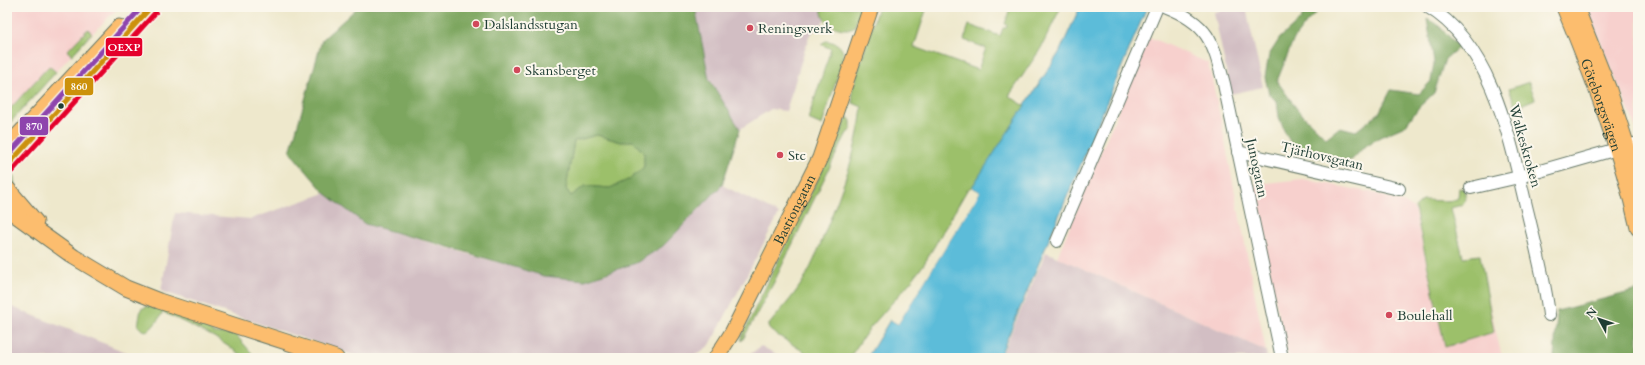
<svg xmlns="http://www.w3.org/2000/svg" width="1645" height="365" font-family="Cardo,serif">
<style>
.built{fill:#f7d0cd}
.industrial{fill:#d2bec3}
.green{fill:#9cc06a;stroke:#5e7e4f}
.forest{fill:#7da65e;stroke:#4e7249;fill-rule:evenodd}
.water{fill:#5bbcd9;stroke:#3d7c86}
.pier{fill:#eee8cc}
.lines{fill:none;stroke-linecap:round;stroke-linejoin:round}
.minor-casing{stroke:#677969;stroke-width:14}
.major-casing{stroke:#677969;stroke-width:17}
.minor{stroke:#fff;stroke-width:12}
.major{stroke:#fcbd6e;stroke-width:15}
.bus-1-casing{stroke:#fbf7ec;stroke-width:8}
.bus-2-casing{stroke:#fbf7ec;stroke-width:8}
.bus-3-casing{stroke:#fbf7ec;stroke-width:8}
.bus-1{stroke:#cc910a;stroke-width:5}
.bus-2{stroke:#e4002b;stroke-width:5}
.bus-3{stroke:#8e44ad;stroke-width:5}
.poi-dot{fill:#d1495b;stroke:#fbf7ec;stroke-width:1.5}
.bus-dot{fill:#1f3d34;stroke:#fbf7ec;stroke-width:1.5}
.labels{text-anchor:middle;dominant-baseline:central;stroke-width:4;stroke-linejoin:round;paint-order:stroke}
.poi-label{font-size:14px;fill:#1f3d34;stroke:#fbf7ec;text-anchor:start}
.street-label{font-size:14px;fill:#1f3d34;stroke:#fbf7ec}
.line-badge{stroke:#fbf7ec;stroke-width:1.5}
.badge-label{font-size:11px;text-anchor:middle;font-weight:bold;fill:#fff}
</style>
<rect width="100%" height="100%" fill="#fbf7ec"/>
<filter id="ink" filterUnits="userSpaceOnUse"><feTurbulence type="fractalNoise" baseFrequency=".025" numOctaves="2"/><feDisplacementMap in="SourceGraphic" scale="8" xChannelSelector="R" yChannelSelector="G"/><feConvolveMatrix kernelMatrix="1 2 1 2 8 2 1 2 1" color-interpolation-filters="sRGB"/></filter>
<filter id="wash" filterUnits="userSpaceOnUse"><feTurbulence type="fractalNoise" baseFrequency=".012" numOctaves="4" result="noise"/><feDisplacementMap in="SourceGraphic" scale="16" xChannelSelector="R" yChannelSelector="G"/><feGaussianBlur stdDeviation="0.9" result="paint"/><feColorMatrix in="noise" values="0 0 0 0 0 0 0 0 0 0 0 0 0 0 0 0 0 1.4 0 .05"/><feComposite in="paint" operator="in"/></filter>
<g filter="url(#wash)">
<rect width="100%" height="100%" fill="#eee8cc"/>
<g class="built">
<path d="M7,7H119L74,52L7,126Z"/>
<path d="M1586,7H1638V129L1636,128Z"/>
<path d="M1149,37L1208,63L1220,116L1266,351L1057,257Z"/>
<path d="M1303,179L1374,193L1405,203L1414,209L1428,271L1479,259L1501,353L1505,358H1288L1252,194L1256,184Z"/>
</g>
<g class="industrial">
<path d="M695,7H821L825,20L809,36L786,111L771,109L740,129L709,79Z"/>
<path d="M1238,7H1246L1263,87L1231,94L1214,12Z"/>
<path d="M722,185L779,214L710,345L692,358H362L161,291L175,213L251,219L325,193L365,224L544,276L585,280L636,263L663,246Z"/>
<path d="M1046,252L1266,351L1267,358H1000Z"/>
<path d="M7,305L141,358H7Z"/>
<path d="M761,346L772,352L785,358H745Z"/>
</g>
<g class="green">
<path d="M821,7H862L854,27C847,32 829,27 825,20C822,16 822,11 821,7Z"/>
<path d="M878,7H927L914,47L978,70L986,48L964,40L969,25L1000,36L1003,28H1006L1007,25L1005,24L1010,8L1061,7L1041,48L1009,96L1025,106L974,185L967,190L924,264L913,279L869,329L849,358H814L771,331L768,326C777,314 788,303 797,290C811,271 819,248 827,227C843,188 858,148 862,107L853,103L852,90Z"/>
<path d="M88,29L92,33L72,55L67,51Z"/>
<path d="M826,41C837,42 842,46 844,56L822,125L808,119L831,49L821,44Z"/>
<path d="M49,66L56,72L7,126V112Z"/>
<path d="M1529,82L1535,99L1516,107L1509,89Z"/>
<path d="M848,117L851,121V130L847,133L838,150L774,282L742,341L741,338Z"/>
<path d="M597,135L621,142L633,141L644,153V167L630,179L610,188L585,186L571,196L566,189L574,141Z"/>
<path d="M13,170L15,187L9,182L10,171Z"/>
<path d="M1459,188L1464,189L1466,199L1462,205L1451,208L1463,257L1480,255L1494,332L1445,347L1415,208L1423,200C1433,200 1452,203 1458,198Z"/>
<path d="M153,304L191,317L214,333L235,334L256,358H246L214,337L163,312C158,320 155,325 148,331L142,330L138,326L141,309Z"/>
</g>
<g class="forest">
<path d="M358,7H695L709,79L740,129L722,185L663,246L636,263L585,280L544,276L453,248L365,224L325,193L290,152L322,40ZM597,135L621,142L633,141L644,153V167L630,179L610,188L585,186L571,196L566,189L574,141Z"/>
<path d="M1308,7H1322L1306,23L1294,39L1277,81L1297,109L1326,138L1340,127L1356,131L1379,113L1391,90L1419,94L1431,81L1434,63L1427,19L1438,25L1459,47L1445,59L1434,93L1419,107L1405,126L1380,137L1364,147L1352,160L1340,161L1308,156L1294,148L1285,133L1279,117L1277,102L1269,94L1265,77L1269,55L1280,38L1300,20Z"/>
<path d="M1638,290V358H1554L1557,311Z"/>
</g>
<path class="water" d="M1080,7H1147L999,358H867L890,320L898,324L980,192L972,187L1059,53Z"/>
<path class="pier" d="M975,189L980,192L898,324L893,321L894,320L897,322L977,193L974,191Z"/>
</g>
<g filter="url(#ink)">
<g class="lines">
<g class="minor-casing">
<g id="minor">
<path d="M1166,7C1209,24 1213,42 1224,84L1282,358"/>
<path d="M1428,7C1494,46 1511,145 1528,214C1536,248 1545,281 1549,315"/>
<path d="M1238,152L1399,189"/>
<path d="M1471,188L1519,177L1638,143"/>
<path d="M1057,241L1157,7"/>
</g>
</g>
<g class="major-casing">
<g id="major">
<path id="s1" d="M1564,7C1594,79 1621,151 1638,228"/>
<path d="M1576,7L1609,90L1638,181"/>
<path d="M7,147L119,27"/>
<path d="M7,166L151,7"/>
<path d="M7,188L36,222"/>
<path d="M7,209L74,257L126,288L159,301L336,358"/>
<path id="s2" d="M716,358L732,333L820,158L871,7"/>
</g>
</g>
<use href="#minor" class="minor"/>
<use href="#major" class="major"/>
<g class="bus-1-casing">
<path id="bus-1" d="M7,166L151,7"/>
</g>
<g class="bus-2-casing">
<path id="bus-2" d="M12,171L156,12"/>
</g>
<g class="bus-3-casing">
<path id="bus-3" d="M7,156L142,7"/>
</g>
<use href="#bus-1" class="bus-1"/>
<use href="#bus-2" class="bus-2"/>
<use href="#bus-3" class="bus-3"/>
</g>
</g>
<g class="poi-dot">
<circle cx="476" cy="24" r="4"/>
<circle cx="750" cy="28" r="4"/>
<circle cx="517" cy="70" r="4"/>
<circle cx="780" cy="155" r="4"/>
<circle cx="1389" cy="315" r="4"/>
</g>
<circle class="bus-dot" cx="61" cy="106" r="3.5"/>
<g class="labels">
<g class="poi-label">
<text x="484" y="24">Dalslandsstugan</text>
<text x="758" y="28">Reningsverk</text>
<text x="525" y="70">Skansberget</text>
<text x="788" y="155">Stc</text>
<text x="1397" y="315">Boulehall</text>
</g>
<g class="street-label">
<text stroke="none"><textPath href="#s1" startOffset="105">Göteborgsvägen</textPath></text>
<text transform="translate(1525 146) rotate(74)">Walkeskroken</text>
<text transform="translate(1322 156) rotate(13)">Tjärhovsgatan</text>
<text transform="translate(1257 168) rotate(78)">Junogatan</text>
<text stroke="none"><textPath href="#s2" startOffset="168">Bastiongatan</textPath></text>
</g>
</g>
<g class="line-badge">
<rect x="105" y="37" width="38" height="20" rx="4" fill="#e4002b"/>
<rect x="64" y="77" width="30" height="19" rx="4" fill="#cc910a"/>
<rect x="19" y="116" width="30" height="20" rx="4" fill="#8e44ad"/>
</g>
<g class="badge-label">
<text x="124" y="51">OEXP</text>
<text x="79" y="90">860</text>
<text x="34" y="130">870</text>
</g>
<rect width="1645" height="365" fill="none" stroke="#fbf7ec" stroke-width="24"/>
<g transform="translate(1599 319) rotate(310)" stroke="#fbf7ec" stroke-width="3" paint-order="stroke">
<path d="M0-3L7 15L0 10L-7 15Z" fill="#1f3d34"/>
<text y="-6" font-size="11" font-weight="bold" text-anchor="middle" fill="#1f3d34">N</text>
</g>
</svg>
